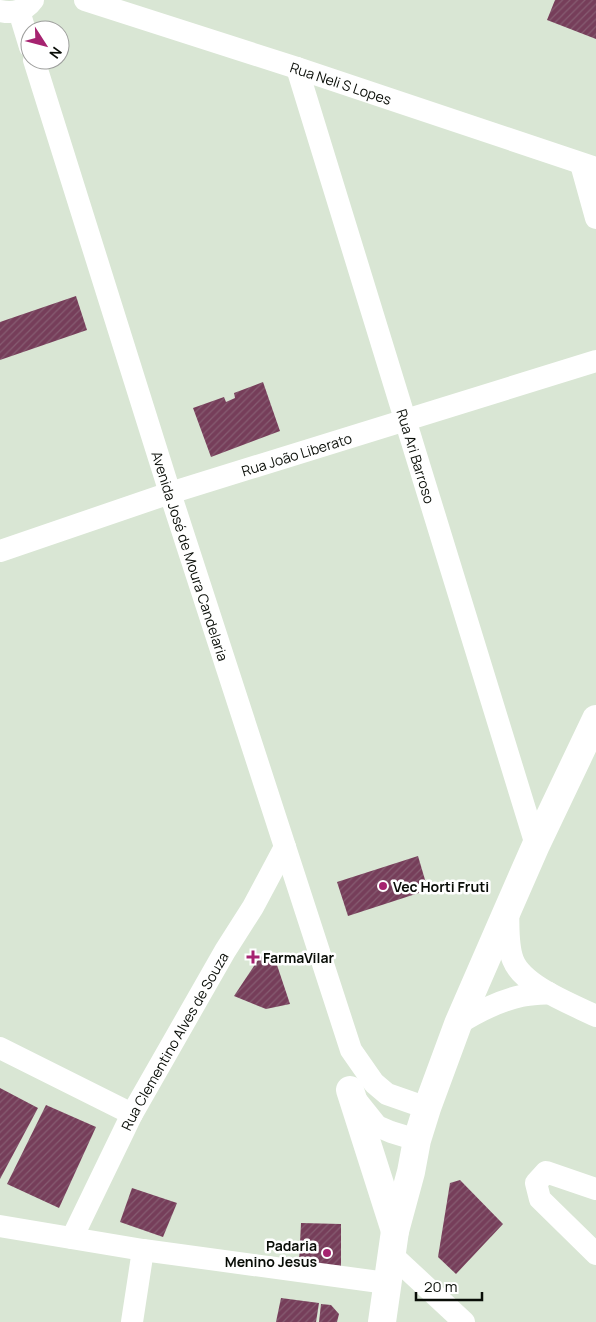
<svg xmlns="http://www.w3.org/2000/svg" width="596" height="1322" font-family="Manrope,sans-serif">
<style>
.building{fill:url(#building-hatch)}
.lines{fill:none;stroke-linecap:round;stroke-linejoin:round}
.street{stroke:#fff;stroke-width:22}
.secondary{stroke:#fff;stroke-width:28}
.poi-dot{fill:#a62370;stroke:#fff;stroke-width:2}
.labels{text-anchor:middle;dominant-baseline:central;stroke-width:5;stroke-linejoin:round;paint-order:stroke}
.street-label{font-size:14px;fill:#090d07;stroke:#fff}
.poi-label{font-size:14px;font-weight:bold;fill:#090d07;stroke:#fff;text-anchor:start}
</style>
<defs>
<pattern id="building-hatch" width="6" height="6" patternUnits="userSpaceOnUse" patternTransform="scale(1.25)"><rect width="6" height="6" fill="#763e5a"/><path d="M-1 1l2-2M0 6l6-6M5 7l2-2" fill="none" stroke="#865c71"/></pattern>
</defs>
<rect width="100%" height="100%" fill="#d9e6d4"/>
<g class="building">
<path d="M555,0H596V39L547,20Z"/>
<path d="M76,296L87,330L0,360V322Z"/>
<path d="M263,382L280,431L211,457L193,408L224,397L226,402L235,398L234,393Z"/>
<path d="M418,856L428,890L348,916L337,882Z"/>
<path d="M273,953L290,1004L266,1009L234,996L260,957Z"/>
<path d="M0,1088L38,1108L0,1179Z"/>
<path d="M46,1105L96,1127L59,1208L7,1184Z"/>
<path d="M460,1180L503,1224L456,1274L438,1257L450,1183Z"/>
<path d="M132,1188L177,1203L163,1237L120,1222Z"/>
<path d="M301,1223L341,1224V1266L299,1262Z"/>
<path d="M281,1298L319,1303L316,1322H276Z"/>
<path d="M321,1304L331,1305L339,1314L337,1322H319Z"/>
</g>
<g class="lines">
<g class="street">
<path id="s1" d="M85,0L297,68L596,168"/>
<path d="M0,11C13,14 25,11 33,0"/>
<path d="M19,11L30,47"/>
<path id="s2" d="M34,60L170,493L351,1050L374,1083L387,1094L427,1108"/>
<path id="s3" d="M297,68L536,845"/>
<path d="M581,164L596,218"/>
<path id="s4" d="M0,551L170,493L596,361"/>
<path d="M508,910C509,926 507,945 513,960C523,986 572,1004 596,1016"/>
<path d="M458,1024C477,1012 499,1001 521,996C530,994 540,994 549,993"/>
<path d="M0,1048L132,1114"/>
<path d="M357,1101L377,1126L391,1132L417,1140"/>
<path d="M596,1189L546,1172L536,1183L540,1199L596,1254"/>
<path d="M0,1226L143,1250L387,1283"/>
<path id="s5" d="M72,1238L132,1114L225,951L253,907L285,847"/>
<path d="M392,1255L464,1322"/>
<path d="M132,1322L143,1250"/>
</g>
<g class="secondary">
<path d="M350,1090L395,1231"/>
<path d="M382,1322L395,1231L411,1172L417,1140L427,1108L458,1024L508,909L536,845L596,719"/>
</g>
</g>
<g class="poi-dot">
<circle cx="383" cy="886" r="5"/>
<path d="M250.5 949.5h5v5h5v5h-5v5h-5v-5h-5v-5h5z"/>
<circle cx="327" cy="1253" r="5"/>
</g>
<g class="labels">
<g class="street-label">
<text stroke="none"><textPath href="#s1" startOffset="269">Rua Neli S Lopes</textPath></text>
<text stroke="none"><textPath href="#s4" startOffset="312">Rua João Liberato</textPath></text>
<text stroke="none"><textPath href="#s3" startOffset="406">Rua Ari Barroso</textPath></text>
<text stroke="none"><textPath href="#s2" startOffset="520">Avenida José de Moura Candelaria</textPath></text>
<text stroke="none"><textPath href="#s5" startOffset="222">Rua Clementino Alves de Souza</textPath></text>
</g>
<g class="poi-label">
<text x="393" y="886">Vec Horti Fruti</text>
<text x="263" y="957">FarmaVilar</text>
<text x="317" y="1245" text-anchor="end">Padaria<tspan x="317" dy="16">Menino Jesus</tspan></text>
</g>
</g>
<g transform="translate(45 45) rotate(126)"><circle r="24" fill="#ffffff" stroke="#9d9e9c"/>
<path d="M0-4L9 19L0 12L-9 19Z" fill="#a62370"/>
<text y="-8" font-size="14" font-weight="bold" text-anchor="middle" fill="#090d07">N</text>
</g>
<path d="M416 1292v8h66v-8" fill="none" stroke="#090d07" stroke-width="2.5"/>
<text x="424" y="1292" font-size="15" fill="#090d07" stroke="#ffffff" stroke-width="4" paint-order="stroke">20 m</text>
</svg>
